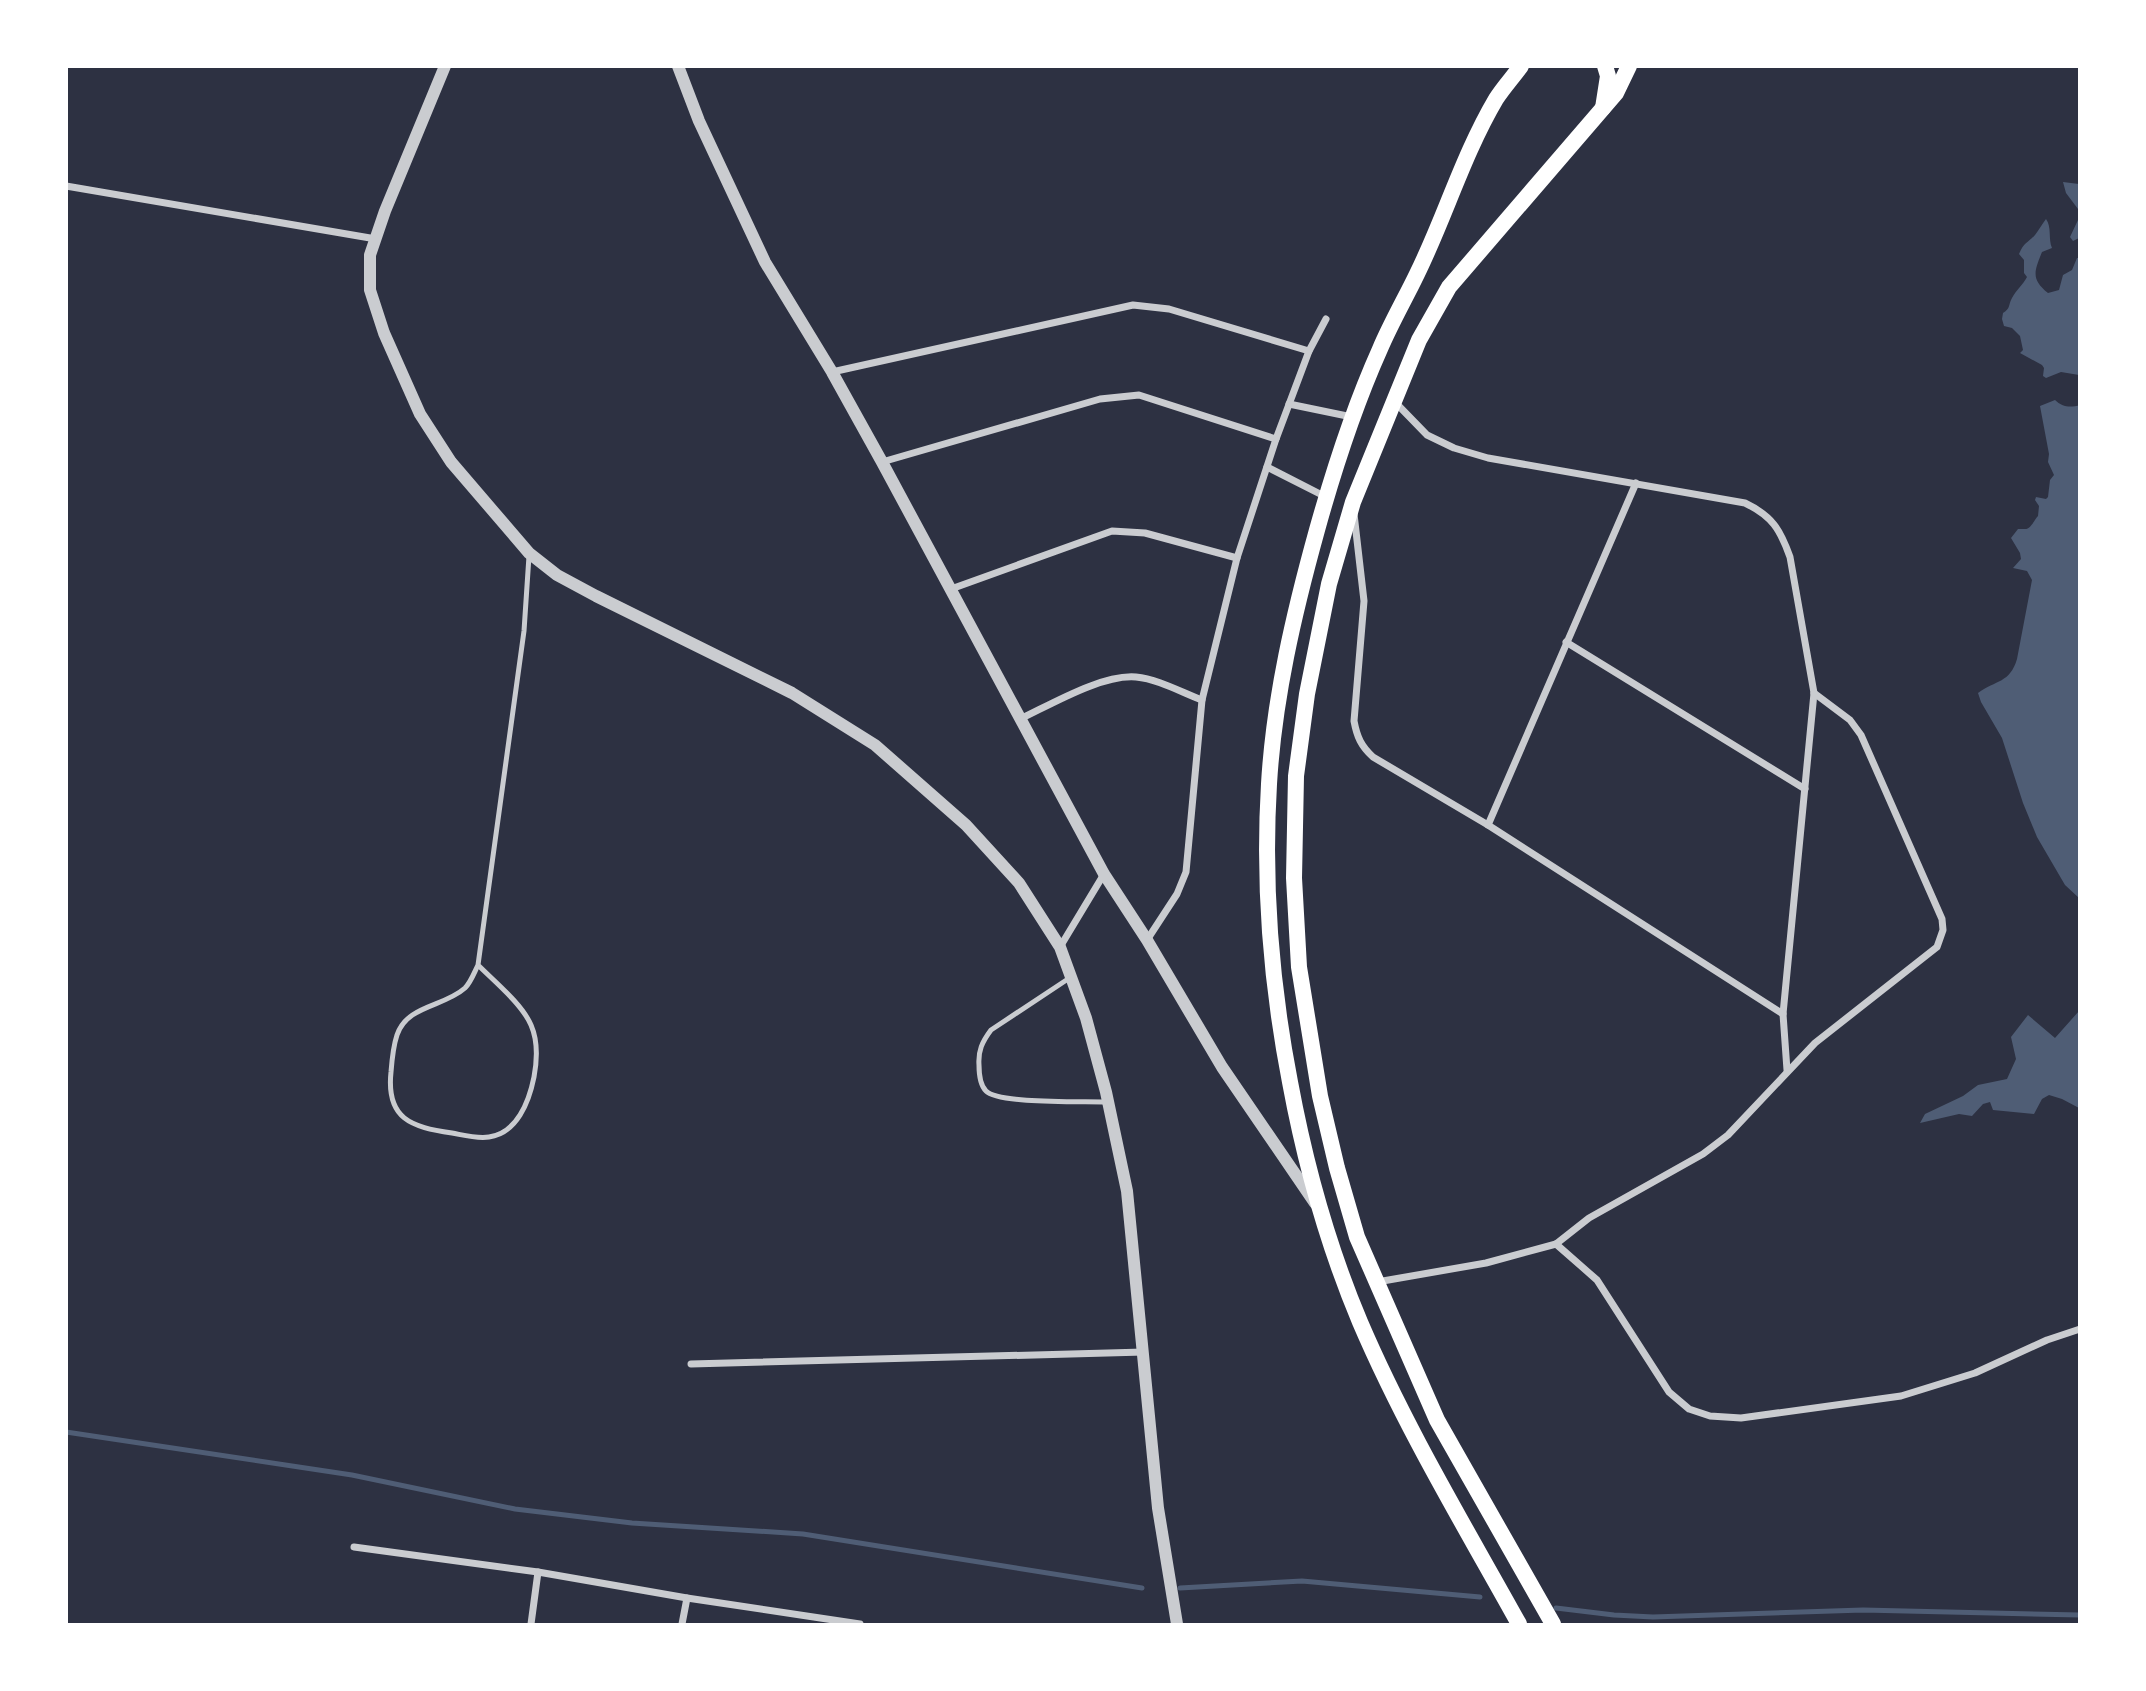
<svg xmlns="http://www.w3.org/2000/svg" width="2146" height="1691" font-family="Poppins,sans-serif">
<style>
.water{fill:#4f5d75}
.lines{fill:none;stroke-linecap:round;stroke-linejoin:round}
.stream{stroke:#4f5d75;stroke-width:5}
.service{stroke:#caccd0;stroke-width:5}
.minor{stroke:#caccd0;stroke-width:7}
.tertiary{stroke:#caccd0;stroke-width:12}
.primary{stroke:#fff;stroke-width:16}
</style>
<rect width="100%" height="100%" fill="#2d3142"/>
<g class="water">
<path d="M2063,182L2079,184V238L2073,241L2070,237L2078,220V209L2066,193Z"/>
<path d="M2046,219C2052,227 2048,239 2052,248L2042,252C2034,272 2031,279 2048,293L2059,290L2063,275L2072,270L2077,258H2079V375L2061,372L2046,378L2043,376L2044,368L2042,365L2020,353L2023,350L2020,336L2012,328L2004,326L2002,319L2003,313C2011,308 2008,305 2012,298C2016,290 2023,285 2027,277L2024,273V260L2019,254C2024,242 2028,243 2035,235C2039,230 2042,224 2046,219Z"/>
<path d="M2055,400C2062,407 2070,408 2080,405L2079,898L2065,885L2037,837L2023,803L2002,738L1981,702L1978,693C1996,680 2010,683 2017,659L2032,580L2027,571L2013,568L2021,559L2020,553L2011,538L2018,529C2020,529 2023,529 2025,529C2031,529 2034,520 2038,516L2039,506L2035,500L2036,497L2046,499L2048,497L2050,480L2054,475L2048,462L2049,454L2040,406Z"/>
<path d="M2079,1011V1108L2062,1099L2049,1095L2042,1099L2034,1114L1993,1110L1990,1102L1983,1104L1972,1116L1959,1114L1920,1123L1925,1114L1963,1096L1978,1085L2007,1079L2016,1059L2011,1037L2028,1015L2055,1038Z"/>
</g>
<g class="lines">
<g class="stream">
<path d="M66,1432L352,1475L515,1509L632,1523L803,1534L1142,1588"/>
<path d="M1180,1588L1302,1581L1480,1597"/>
<path d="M1556,1608L1614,1615L1653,1617L1863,1610L2080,1615"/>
</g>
<g class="service">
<path d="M478,965C495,982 522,1004 531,1025C538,1041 537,1061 534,1077C529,1102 517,1133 489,1137C477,1139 463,1135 452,1133C411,1127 386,1119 391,1072C392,1059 393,1047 397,1035C407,1005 444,1007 465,988C471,982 474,973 478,965L524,631L529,556"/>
<path d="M1071,977L991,1030C982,1042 978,1051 979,1065C979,1074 980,1085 986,1091C998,1104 1084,1101 1106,1102"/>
</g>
<g class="minor">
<path d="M66,186L376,239"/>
<path d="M832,372L1133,305L1169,309L1309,351"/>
<path d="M1394,401L1427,435L1454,448L1488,458L1745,503C1772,516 1780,529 1790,557L1814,693L1783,1014L1787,1070"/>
<path d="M1289,404L1352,417"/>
<path d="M882,462L1100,399L1139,395L1276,439"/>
<path d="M1267,467L1326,497"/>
<path d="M1354,514L1364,601L1354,721C1357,737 1361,746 1373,757L1488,825L1783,1014"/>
<path d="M951,589L1112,531L1145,533L1237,558"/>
<path d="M1566,642L1805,789"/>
<path d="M1020,719C1050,705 1102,674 1136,677C1158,679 1181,692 1202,700"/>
<path d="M1488,825L1636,483"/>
<path d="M1147,940L1177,894L1186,872L1202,700L1237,558L1276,439L1309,351L1326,319"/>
<path d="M1060,947L1104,874"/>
<path d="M1556,1244L1597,1280L1669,1392L1689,1409L1710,1416L1741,1418L1901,1396L1975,1373L2047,1340L2080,1329"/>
<path d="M1377,1282L1486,1263L1556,1244L1589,1218L1703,1154L1728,1135L1815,1043L1937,947L1943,930L1942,919L1861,735L1850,720L1814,693"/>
<path d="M691,1364L1144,1352"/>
<path d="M354,1547L538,1572L687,1598L860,1624"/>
<path d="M531,1624L538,1572"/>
<path d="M682,1624L687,1598"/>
</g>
<g class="tertiary">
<path d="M445,66L385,211L370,255V290L384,333L420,414L451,462L529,553L557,575L596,596L792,693L875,745L966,825L1019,883L1060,947L1086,1018L1106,1092L1127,1191L1158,1508L1177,1624"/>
<path d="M678,66L699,121L765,262L832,372L882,462L1104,874L1147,940L1222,1067L1315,1203"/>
</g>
<g class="primary">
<path d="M1603,108L1608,76L1605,66"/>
<path d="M1519,1624C1464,1525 1405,1427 1360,1322C1328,1246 1305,1163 1290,1082C1271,984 1263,884 1269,784C1274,698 1294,613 1317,530C1334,469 1354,407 1380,349C1391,323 1405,299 1417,274C1445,217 1463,155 1496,99C1503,88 1513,77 1521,66"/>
<path d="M1553,1624L1437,1420L1357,1237L1337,1168L1320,1096L1299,967L1294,878L1296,776L1307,694L1329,584L1353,502L1419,340L1449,287L1616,93L1629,66"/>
</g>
</g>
<rect width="2146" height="1691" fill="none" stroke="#ffffff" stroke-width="136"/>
</svg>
